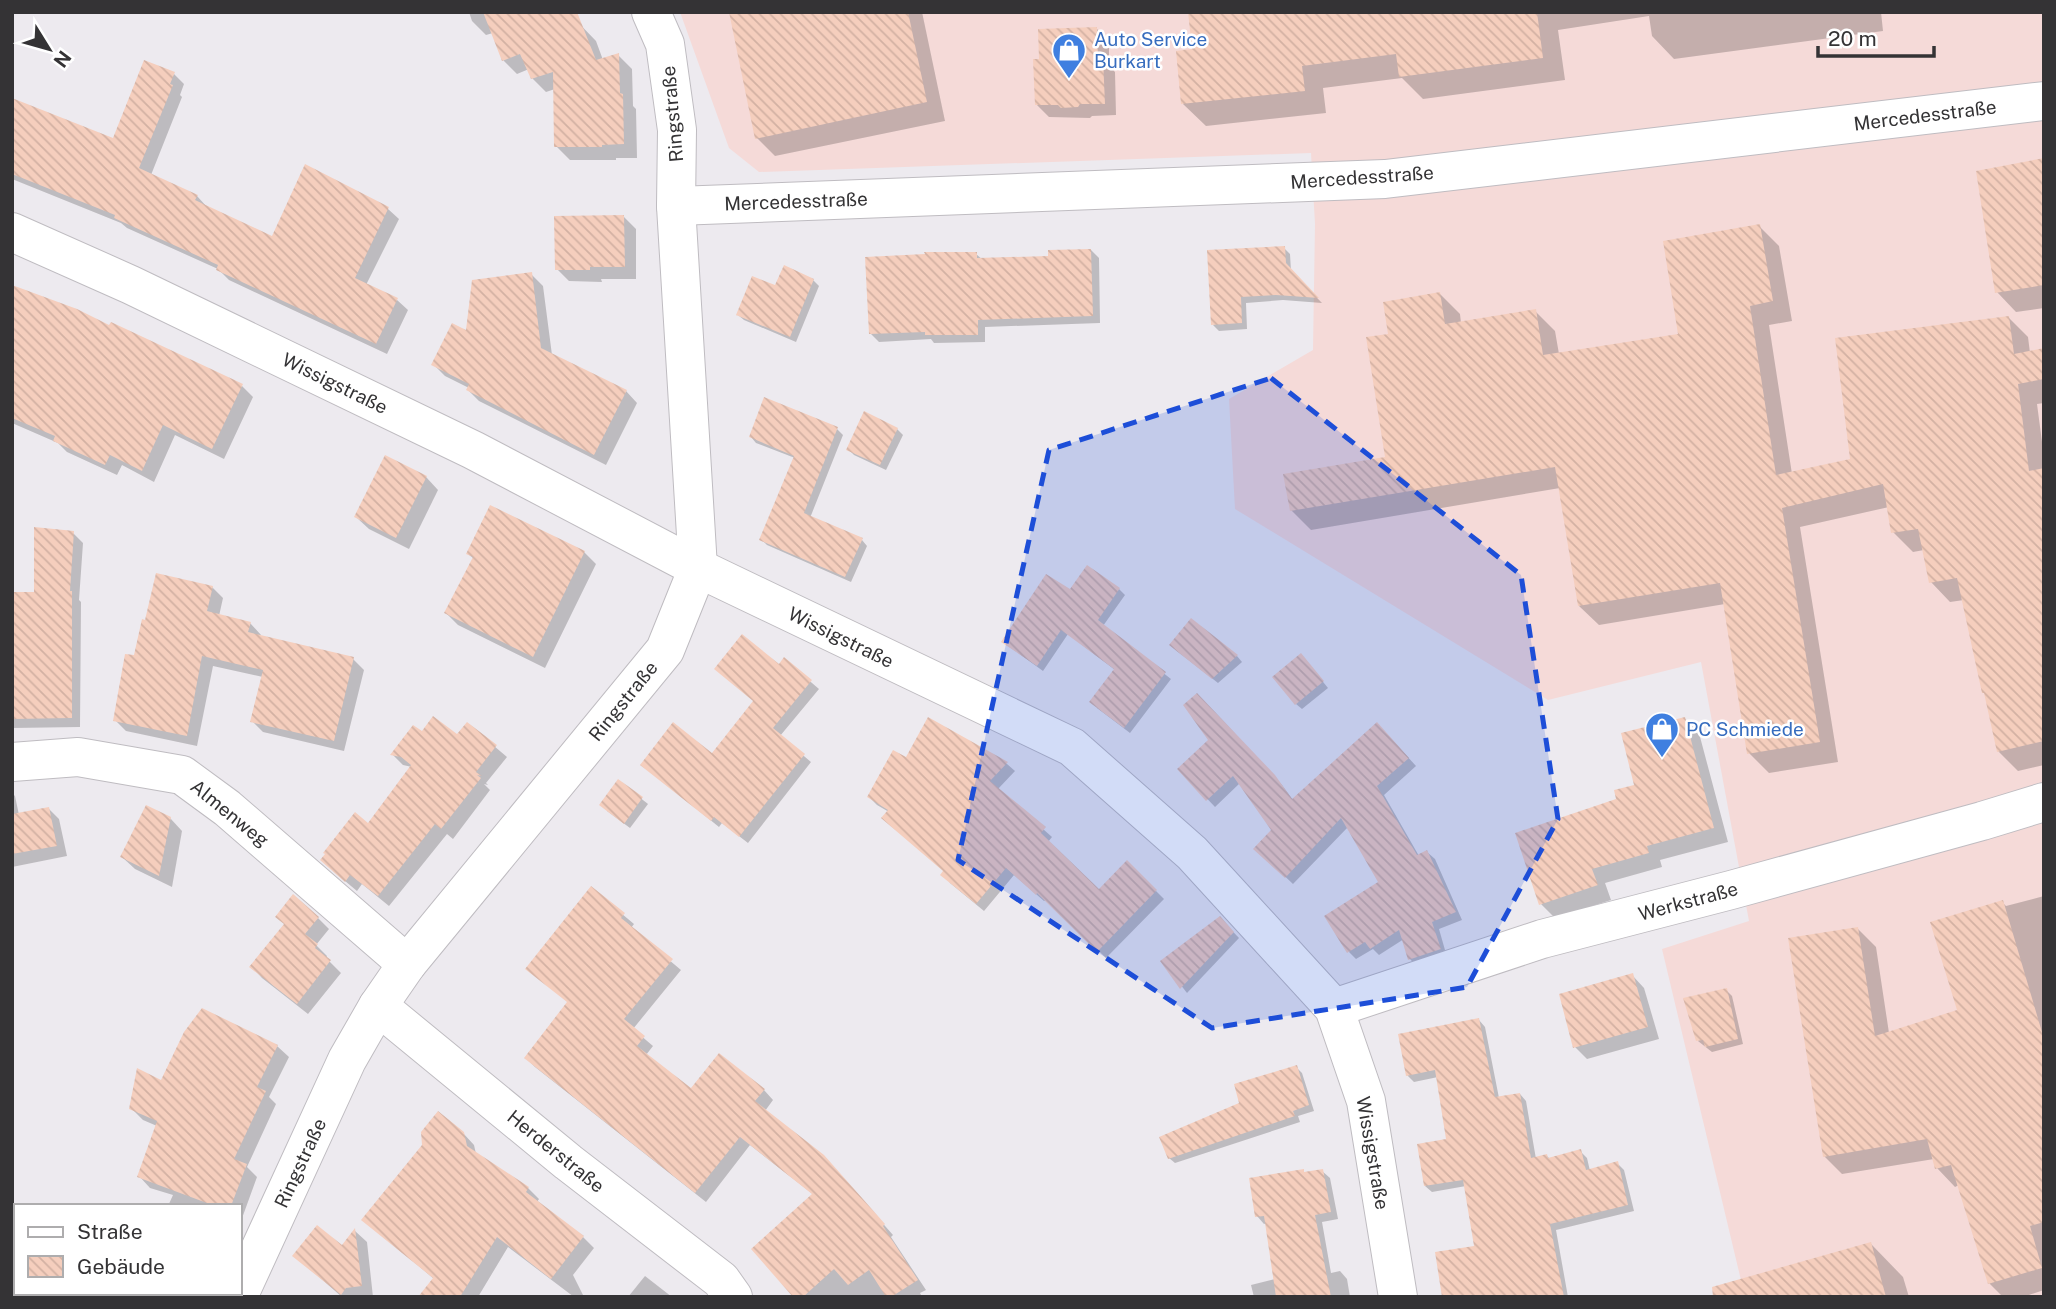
<svg xmlns="http://www.w3.org/2000/svg" width="2056" height="1309" font-family="'Public Sans',sans-serif">
<style>
.industrial{fill:#f5dad8}
.shadow{fill:#0003}
.building{fill:url(#building-back-hatch)}
.lines{fill:none;stroke-linecap:round;stroke-linejoin:round}
.minor-casing{stroke:#bfbcc1;stroke-width:40}
.minor{stroke:#fff;stroke-width:38}
.marked{fill:#1d4ed8;fill-opacity:0.2;stroke:#1d4ed8;stroke-width:5;stroke-dasharray:14 9;stroke-linejoin:round}
.labels{text-anchor:middle;dominant-baseline:central;stroke-width:5;stroke-linejoin:round;paint-order:stroke}
.shop-label{font-size:19px;fill:#366cbe;stroke:#fff;text-anchor:start}
.street-label{font-size:19px;fill:#343335;stroke:#fff}
</style>
<defs>
<pattern id="building-back-hatch" width="6" height="6" patternUnits="userSpaceOnUse" patternTransform="scale(1.75)"><rect width="6" height="6" fill="#f5cebd"/><path d="M-1 5l2 2M0 0l6 6M5-1l2 2" fill="none" stroke="#d3b1a3"/></pattern>
</defs>
<rect width="100%" height="100%" fill="#edeaef"/>
<path class="industrial" d="M680,12H2044V1297H1745L1662,949L1749,921L1701,662L1548,700L1235,509L1229,399L1313,350L1315,224L1311,153L759,172L729,148Z"/>
<g class="shadow">
<path d="M469,12H568L596,41L603,60L618,55L632,69L633,106L636,109L637,158H616V160H570L556,146L555,89L546,92L532,78L529,69L517,74L503,60L493,33L486,35L472,21Z"/>
<path d="M731,12H922L945,121L775,156L757,138Z"/>
<path d="M1189,12H1881L1883,31L1674,59L1652,36L1649,16L1558,30L1565,80L1423,99L1402,78L1323,88L1326,113L1206,126L1183,104L1194,51Z"/>
<path d="M1097,29L1109,41V66L1115,72L1116,115L1092,116L1090,118L1049,117L1036,104L1041,61Z"/>
<path d="M174,74L184,84L180,95L182,97L151,175L197,196L207,207L273,239L306,166L388,209L399,219L366,285L397,300L408,310L387,354L229,280L218,269L127,228L121,223L12,179V100L114,141Z"/>
<path d="M2044,159V308L2016,312L1997,292Z"/>
<path d="M624,217L636,229V279H601L602,282L569,281L557,269Z"/>
<path d="M1759,226L1779,246L1792,321L1769,325L1792,474L1852,461L2008,317L2028,337L2030,353L2044,350V403L2037,404L2044,457V765L2018,771L1998,751L1964,600L1950,602L1931,582L1924,550L1913,552L1893,532L1889,507L1800,527L1838,762L1769,773L1749,753L1725,604L1599,625L1579,606L1560,488L1311,530L1291,510L1387,459L1390,335L1440,294L1460,314L1461,323L1535,311L1555,331L1559,354L1680,335Z"/>
<path d="M1284,248L1290,254L1291,271L1322,303L1283,300L1246,303L1247,329L1219,331L1213,325Z"/>
<path d="M1091,250L1099,258L1100,323L985,327V342L934,343L931,339L879,342L871,334L976,254L983,260L1050,258Z"/>
<path d="M531,274L543,286L552,355L626,391L637,403L606,465L479,401L468,390L469,388L445,376L433,364Z"/>
<path d="M813,280L819,286L796,342L744,320L738,315L776,288Z"/>
<path d="M12,286L242,386L253,397L224,459L175,435L154,482L122,465L117,475L67,452L58,443L12,423Z"/>
<path d="M837,429L843,435L810,518L862,540L867,546L851,582L767,545L761,539L795,458L756,443L751,437Z"/>
<path d="M897,429L903,435L886,470L854,455L848,449Z"/>
<path d="M426,477L438,490L409,549L369,529L356,517Z"/>
<path d="M73,533L83,543L79,600L81,602L80,727L12,728V594L36,593Z"/>
<path d="M584,552L596,564L545,668L458,625L446,613L474,559L468,554Z"/>
<path d="M212,587L223,598L219,616L250,623L261,635L260,637L353,659L364,670L344,751L263,732L252,721L263,677L213,666L197,746L126,731L115,720L136,657Z"/>
<path d="M1119,589L1125,595L1103,626L1171,679L1130,733L1097,708L1115,670L1068,634L1043,671L1003,642L1070,592Z"/>
<path d="M1177,651L1237,656L1242,662L1218,683Z"/>
<path d="M784,659L819,689L780,736L811,762L748,843L722,823L719,827L642,765L713,755L755,702Z"/>
<path d="M1306,661L1328,688L1302,709L1296,704Z"/>
<path d="M1197,695L1282,785L1293,800L1385,732L1416,766L1384,795L1419,856L1427,852L1435,859L1462,920L1439,929L1447,957L1417,967L1410,959L1404,939L1379,955L1373,949L1356,959L1349,952L1380,883L1348,827L1293,884L1256,849L1274,830L1240,783L1215,807L1179,769L1210,740Z"/>
<path d="M929,719L1007,764L1015,771L998,789L1052,837L1048,842L1099,891L1127,862L1164,899L1106,958L1046,900L1044,901L1014,875L984,911L950,883L945,872L889,812L877,805L869,797L907,760Z"/>
<path d="M1685,719L1699,733L1728,842L1660,860L1662,867L1605,883L1611,900L1555,918L1541,904L1618,800L1636,786Z"/>
<path d="M468,724L507,757L486,783L488,785L484,784L490,790L453,839L447,834L389,906L362,884L357,891L333,871L412,767L403,765L392,754L422,733L457,737Z"/>
<path d="M619,781L648,804L630,828L607,811Z"/>
<path d="M12,793L15,796L19,815L49,809L59,819L67,856L12,867Z"/>
<path d="M170,818L182,831L172,887L135,869L122,857Z"/>
<path d="M591,888L634,924L631,928L681,970L633,1029L653,1046L646,1055L691,1090L719,1055L764,1090L773,1100L765,1111L833,1167L893,1235L891,1237L926,1290L920,1293L922,1297H795L814,1195L750,1145L706,1202L535,1067L526,1058L569,1003Z"/>
<path d="M2044,896V1290L2023,1297H2003L1989,1283L1959,1185L1955,1187L1937,1168L1934,1159L1842,1174L1824,1156L1858,929L1876,947L1889,1033L1959,1011L2002,902L2006,906Z"/>
<path d="M318,918L329,929L316,945L327,956L326,958L341,973L308,1014L262,978L252,967L285,924Z"/>
<path d="M1220,918L1239,938L1187,993L1162,961Z"/>
<path d="M1632,975L1644,988L1659,1039L1587,1059L1575,1047Z"/>
<path d="M1726,990L1732,996L1743,1044L1712,1052L1698,1041Z"/>
<path d="M1479,1020L1485,1027L1499,1098L1520,1094L1526,1101L1536,1159L1547,1156L1550,1159L1580,1151L1587,1158L1590,1171L1617,1163L1624,1170L1634,1211L1556,1230L1568,1297H1495L1476,1248L1466,1186L1432,1192L1425,1186L1448,1141L1438,1077L1414,1082L1407,1075Z"/>
<path d="M277,1046L289,1057L269,1097L276,1104L247,1167L257,1177L241,1221L240,1206H168L173,1195L150,1188L139,1176L157,1126L143,1120L131,1108L162,1082Z"/>
<path d="M1296,1067L1302,1073L1314,1111L1298,1116L1300,1122L1175,1163L1169,1158L1241,1104Z"/>
<path d="M463,1133L474,1145L476,1154L528,1188L539,1199L537,1202L583,1237L594,1248L573,1275L584,1297H574L508,1247L478,1297H434V1279L364,1220Z"/>
<path d="M1303,1171L1306,1174L1322,1171L1330,1178L1338,1219L1322,1222L1331,1273L1340,1271L1347,1279L1350,1297H1254L1251,1285L1275,1279L1267,1223L1264,1224L1257,1216Z"/>
<path d="M355,1231L367,1242L373,1297H342L295,1256L342,1247Z"/>
<path d="M1871,1244L1903,1277L1909,1297H1771Z"/>
<path d="M645,1276L672,1297H628Z"/>
<path d="M92,1293H186L184,1297H99Z"/>
</g>
<g class="building">
<path d="M483,12H577L596,60L619,53L620,93L623,94L624,144L602,145V147H554L553,72L531,79L520,54L502,61Z"/>
<path d="M729,12H908L927,102L755,139Z"/>
<path d="M1188,12H1537L1543,58L1399,77L1396,54L1302,66L1305,91L1181,104L1176,51L1192,49Z"/>
<path d="M1097,27L1098,58H1103L1105,104H1080L1078,107L1061,108L1058,105H1035L1033,59H1039L1038,29Z"/>
<path d="M144,60L175,72L170,84L173,85L139,168L198,195L195,200L272,236L305,164L389,207L355,278L398,298L376,344L216,270L218,265L114,218L115,215L12,174V98L113,138Z"/>
<path d="M2044,158V285L1995,293L1976,171Z"/>
<path d="M624,215L625,267H590V270H555L554,216Z"/>
<path d="M1760,224L1773,301L1750,306L1776,475L1850,459L1835,338L2009,316L2014,354L2044,348V379L2018,384L2029,471L2044,468V741L1997,752L1984,693H1982L1957,578L1929,583L1918,529L1891,533L1883,484L1782,508L1820,742L1747,754L1720,583L1578,606L1555,467L1290,511L1283,474L1385,457L1366,337L1388,334L1383,302L1440,292L1445,324L1536,309L1543,355L1678,334L1663,241Z"/>
<path d="M1285,246L1286,263L1319,298L1276,295L1241,297L1242,323L1211,325L1207,250Z"/>
<path d="M1091,249L1093,316L978,320V335H925V332L869,334L865,257L925,254L924,252H977V258L1048,256V250Z"/>
<path d="M784,265L814,279L790,337L736,315L752,276L775,285Z"/>
<path d="M532,272L541,348L627,390L594,455L466,390L469,384L431,365L452,323L466,330L472,280Z"/>
<path d="M12,285L77,309L109,325L111,322L243,384L212,449L163,425L142,471L110,455L105,465L53,441L55,436L12,418Z"/>
<path d="M764,397L838,427L804,513L863,538L845,577L759,540L794,456L749,437Z"/>
<path d="M864,411L898,428L880,465L846,450Z"/>
<path d="M385,455L427,476L396,538L354,517Z"/>
<path d="M490,505L585,551L533,657L444,613L473,557L466,554Z"/>
<path d="M34,527L74,531L70,591H72V718L12,719V592H34Z"/>
<path d="M1087,565L1120,588L1098,620L1166,672L1124,728L1089,702L1114,669L1061,630L1037,666L1001,642L1046,574L1070,589Z"/>
<path d="M156,573L213,586L207,611L251,622L248,632L354,657L334,741L250,722L263,670L202,656L187,736L113,721L125,654L134,655L142,619L145,620Z"/>
<path d="M1191,618L1238,655L1212,679L1169,645Z"/>
<path d="M742,634L779,664L784,657L812,680L773,728L805,754L739,837L714,817L711,821L640,765L673,722L712,753L753,701L714,669Z"/>
<path d="M1301,653L1324,681L1295,705L1272,677Z"/>
<path d="M1197,693L1275,775L1292,799L1377,722L1409,758L1377,786L1417,855L1427,850L1456,912L1432,922L1441,949L1408,960L1399,930L1370,949L1365,942L1347,953L1324,916L1378,882L1341,818L1285,878L1253,849L1271,830L1233,776L1206,801L1177,769L1208,740L1183,705Z"/>
<path d="M433,716L457,734L467,722L497,745L476,772L482,776L477,775L481,778L441,829L435,824L378,896L350,875L345,882L320,860L325,854L323,853L355,812L368,823L411,765L401,757L390,755L413,725L422,731Z"/>
<path d="M928,717L1008,762L990,781L1046,827L1041,833L1099,889L1127,860L1157,890L1097,952L1037,893L1036,895L1006,868L976,904L940,875L943,871L881,818L888,810L867,797L893,750L906,757Z"/>
<path d="M1685,717L1714,828L1647,846L1649,853L1592,869L1598,885L1539,905L1515,833L1616,799L1614,790L1634,785L1621,733Z"/>
<path d="M618,779L643,797L624,824L599,805Z"/>
<path d="M146,805L171,817L159,876L120,857Z"/>
<path d="M49,807L57,846L12,854V814Z"/>
<path d="M591,886L625,913L621,918L673,959L624,1019L645,1036L637,1046L691,1088L719,1053L765,1089L755,1101L824,1155L885,1224L883,1226L918,1280L891,1297H886L869,1270L848,1285L834,1269L803,1297H793L751,1249L812,1194L740,1137L695,1193L524,1058L567,1002L525,969Z"/>
<path d="M293,894L319,917L305,934L318,944L315,948L331,960L297,1004L249,967L284,924L275,917Z"/>
<path d="M2003,900L2044,1039V1222L2030,1226L2042,1268L1988,1284L1951,1165L1935,1169L1927,1139L1823,1157L1788,938L1858,927L1875,1036L1957,1010L1930,922Z"/>
<path d="M1220,916L1234,932L1180,989L1160,961Z"/>
<path d="M1633,973L1648,1027L1573,1048L1559,994Z"/>
<path d="M1727,988L1738,1039L1705,1047L1703,1040L1696,1041L1683,998Z"/>
<path d="M202,1008L278,1045L257,1087L266,1091L234,1159L247,1164L231,1206H215L137,1177L157,1121L129,1109L137,1068L161,1080L184,1032Z"/>
<path d="M1479,1018L1495,1097L1520,1093L1531,1158L1547,1154L1548,1158L1581,1149L1586,1170L1618,1161L1628,1205L1550,1224L1564,1297H1442L1435,1252L1474,1246L1463,1180L1424,1186L1417,1144L1446,1139L1435,1070L1406,1076L1398,1034Z"/>
<path d="M1297,1065L1309,1105L1293,1111L1295,1116L1168,1159L1159,1137L1239,1103L1234,1084Z"/>
<path d="M438,1111L464,1132L467,1146L529,1187L526,1192L584,1236L551,1279L497,1237L460,1297H418L433,1278L361,1220L422,1145L421,1132Z"/>
<path d="M1304,1169V1172L1323,1169L1331,1212L1315,1215L1331,1297H1276L1264,1216L1255,1217L1249,1178Z"/>
<path d="M317,1225L342,1245L355,1228L362,1286L346,1288L341,1295L292,1256Z"/>
<path d="M1871,1242L1886,1297H1713L1712,1287Z"/>
</g>
<g class="lines">
<g class="minor-casing">
<g id="minor">
<path d="M676,206L1385,179L2044,101"/>
<path d="M12,232L131,285L473,450L698,568L1072,747L1192,853L1334,1008L1366,1101L1398,1297"/>
<path d="M12,762L78,757L182,775L227,808L407,964"/>
<path d="M378,1006L568,1162L721,1280L733,1297"/>
<path d="M1334,1008L1542,939L1731,890L1982,821L2044,802"/>
<path d="M238,1297L347,1060L378,1006L407,964L665,650L698,568L676,206L677,130L665,44L651,12"/>
</g>
</g>
<use href="#minor" class="minor"/>
</g>
<path class="marked" d="M1271,378L1521,575L1558,819L1467,987L1212,1028L958,860L1049,450Z"/>
<defs>
<g id="shop-pin" transform="scale(1.75)"><path d="M0 17L-7.5 6A9.5 9.5 0 1 1 7.5 6Z" fill="#3f7fe0" stroke="#fff"/><path d="M-5-2.5h2.3a2.7 3.5 0 0 1 5.4 0H5L5.5 6h-11ZM-1.5-2.5h3a1.5 2.3 0 0 0-3 0Z" fill="#fff"/></g>
</defs>
<g fill-rule="evenodd">
<use href="#shop-pin" x="1069" y="50"/>
<use href="#shop-pin" x="1662" y="729"/>
</g>
<g class="labels">
<g class="shop-label">
<text x="1094" y="39">Auto Service<tspan x="1094" dy="22">Burkart</tspan></text>
<text x="1686" y="729">PC Schmiede</text>
</g>
<g class="street-label">
<text transform="translate(672 114) rotate(-95)">Ringstraße</text>
<text transform="translate(1925 115) rotate(-7)">Mercedesstraße</text>
<text transform="translate(1362 177) rotate(-4)">Mercedesstraße</text>
<text transform="translate(796 201) rotate(-2)">Mercedesstraße</text>
<text transform="translate(335 383) rotate(26)">Wissigstraße</text>
<text transform="translate(841 637) rotate(26)">Wissigstraße</text>
<text transform="translate(623 701) rotate(-51)">Ringstraße</text>
<text transform="translate(230 813) rotate(39)">Almenweg</text>
<text transform="translate(1688 901) rotate(-15)">Werkstraße</text>
<text transform="translate(556 1151) rotate(39)">Herderstraße</text>
<text transform="translate(1373 1153) rotate(80)">Wissigstraße</text>
<text transform="translate(300 1163) rotate(-65)">Ringstraße</text>
</g>
</g>
<rect width="2056" height="1309" fill="none" stroke="#343335" stroke-width="28"/>
<rect x="14" y="1204" width="228" height="91" fill="#ffffff" stroke="#aeadae" stroke-width="2"/>
<rect x="28" y="1227" width="35" height="10" fill="#ffffff" stroke="#aeadae" stroke-width="2"/>
<text x="77" y="1239" font-size="21" fill="#343335">Straße</text>
<rect x="28" y="1256" width="35" height="21" fill="url(#building-back-hatch)" stroke="#aeadae" stroke-width="2"/>
<text x="77" y="1274" font-size="21" fill="#343335">Gebäude</text>
<g transform="translate(49 49) rotate(127)" stroke="#ffffff" stroke-width="5" paint-order="stroke">
<path d="M0-5L12 26L0 18L-12 26Z" fill="#343335"/>
<text y="-10" font-size="19" font-weight="bold" text-anchor="middle" fill="#343335">N</text>
</g>
<path d="M1818 46v10h116v-10" fill="none" stroke="#343335" stroke-width="3.5"/>
<text x="1828" y="46" font-size="21" fill="#343335" stroke="#ffffff" stroke-width="5" paint-order="stroke">20 m</text>
</svg>
